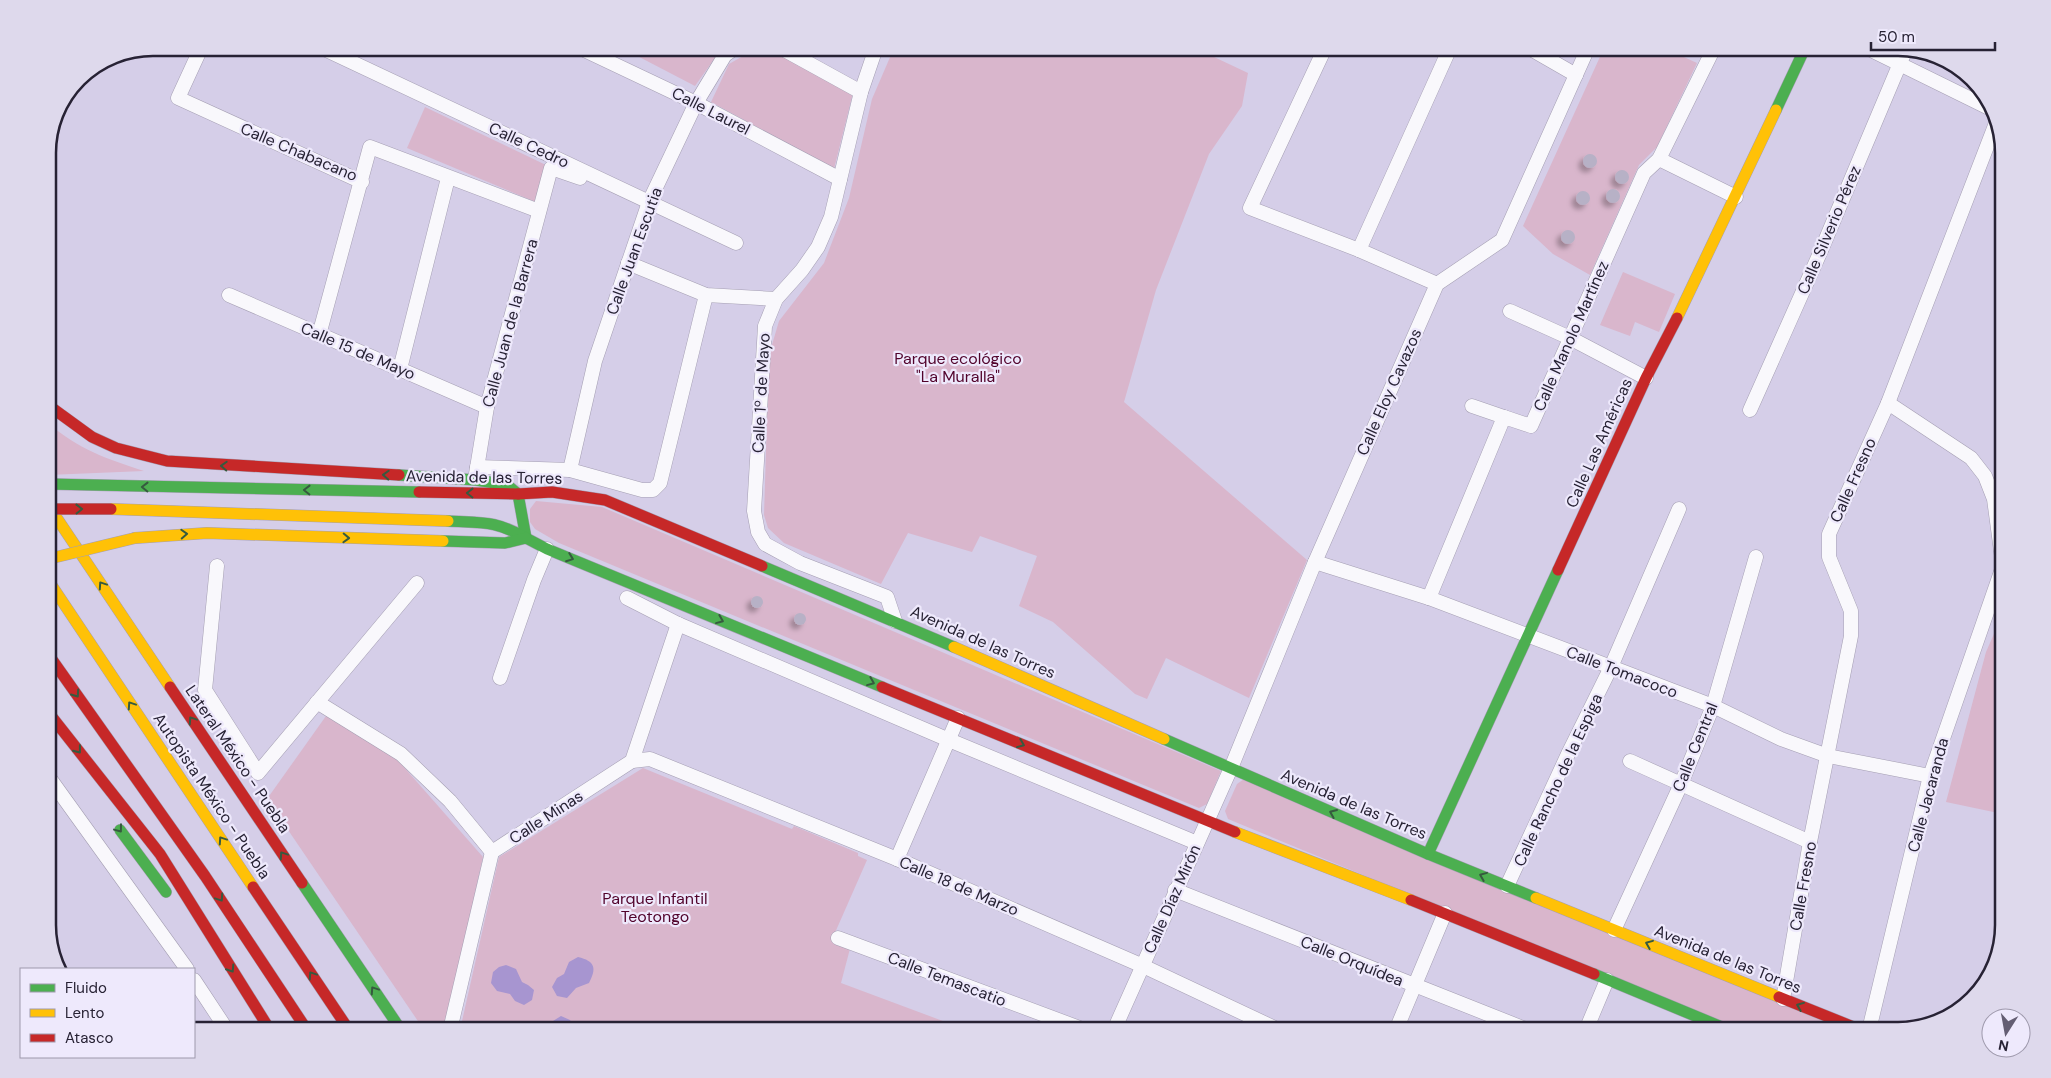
<svg xmlns="http://www.w3.org/2000/svg" width="2051" height="1078" font-family="'DM Sans',sans-serif">
<style>
.green{fill:#d9b6cc}
.water{fill:#a795d0}
.building{fill:#b7b1c6;filter:url(#shadow)}
.lines{fill:none;stroke-linecap:round;stroke-linejoin:round}
.street-casing{stroke:#a59fb3;stroke-width:15}
.fast-casing{stroke:#a59fb3;stroke-width:12}
.slow-casing{stroke:#a59fb3;stroke-width:12}
.jam-casing{stroke:#a59fb3;stroke-width:12}
.street{stroke:#f9f8fc;stroke-width:14}
.fast{stroke:#4caf50;stroke-width:11}
.slow{stroke:#ffc107;stroke-width:11}
.jam{stroke:#c62828;stroke-width:11}
.slow-bridge-casing{stroke:#a59fb3;stroke-width:12;stroke-linecap:butt}
.jam-bridge-casing{stroke:#a59fb3;stroke-width:12;stroke-linecap:butt}
.slow-bridge{stroke:#ffc107;stroke-width:11}
.jam-bridge{stroke:#c62828;stroke-width:11}
.oneway{stroke:#365a3f}
.labels{text-anchor:middle;dominant-baseline:central;stroke-width:4.5;stroke-linejoin:round;paint-order:stroke}
.street-label{font-size:16px;fill:#272234;stroke:#eee9fc}
.park-label{font-size:16px;fill:#51032b;stroke:#eee9fc}
.rim{fill:none;stroke:#272234;stroke-width:2.5}
</style>
<defs>
<filter id="shadow"><feDropShadow dx="-4.5" dy="4.5" stdDeviation="2.5" flood-color="#0004"/></filter>
</defs>
<rect width="100%" height="100%" fill="#d5cee8"/>
<g class="green">
<path d="M622,48H722L695,86Z"/>
<path d="M757,48H767L853,93L834,169L711,102L729,64Z"/>
<path d="M894,48H1195L1248,73L1242,106L1209,154L1156,290L1124,402L1307,560L1249,698L1166,658L1147,699L1135,694L1053,622L1019,606L1037,556L980,536L972,552L908,533L881,584L784,543L768,528L764,515L769,355L779,321L824,263L849,198L872,99Z"/>
<path d="M1604,48H1664L1697,63L1657,147L1639,165L1590,275L1553,254L1523,226Z"/>
<path d="M425,107L548,166L538,203L407,148Z"/>
<path d="M1623,272L1675,294L1659,332L1635,322L1630,336L1600,325Z"/>
<path d="M48,423C78,449 107,459 144,471L48,475Z"/>
<path d="M536,501L602,507L1221,771L1207,804L1199,808L559,543L535,529L530,522V509Z"/>
<path d="M2003,613V814L1946,802L1986,652Z"/>
<path d="M326,716L395,757L483,857L445,1030H424L267,799Z"/>
<path d="M643,768L792,829L794,826L858,853V856L867,860L834,935L852,941L841,983L967,1030H460L499,857Z"/>
<path d="M1244,779L1846,1030H1738L1228,819L1225,811L1237,784Z"/>
</g>
<g class="water">
<path d="M578,957C595,961 597,968 589,983L576,988L567,998L557,996L552,987L557,978L564,974L569,962Z"/>
<path d="M506,965L516,969L522,982L528,985L534,990L532,1000L524,1005L515,1001L510,994L497,991L491,983L493,972L499,967Z"/>
<path d="M561,1016L570,1020L574,1027L587,1030H551L553,1021Z"/>
</g>
<g class="building">
<circle cx="1590" cy="161" r="7"/>
<circle cx="1622" cy="177" r="7"/>
<circle cx="1613" cy="196" r="7"/>
<circle cx="1583" cy="198" r="7"/>
<circle cx="1568" cy="237" r="7"/>
<circle cx="757" cy="602" r="6"/>
<circle cx="800" cy="619" r="6"/>
</g>
<g class="lines">
<g class="street-casing">
<g id="street">
<path d="M201,48L178,98L362,182"/>
<path d="M322,48L736,243"/>
<path d="M580,48L696,103L840,179"/>
<path d="M781,48L861,92"/>
<path d="M876,48L861,92L831,217L818,247L802,270L776,299L765,326L754,511L758,532L765,544L800,563L887,597L895,621"/>
<path d="M1325,48L1250,208L1359,250L1437,284"/>
<path d="M1529,48L1576,75"/>
<path d="M1867,48L1991,109"/>
<path d="M1659,159L1736,197"/>
<path d="M1359,250L1450,48"/>
<path d="M628,263L706,295L776,299"/>
<path d="M229,295L487,407"/>
<path d="M1510,311L1570,338L1646,378"/>
<path d="M319,335L370,147L539,211"/>
<path d="M400,369L448,178"/>
<path d="M1888,403L1971,458L1985,476L1994,499L2003,566"/>
<path d="M1472,406L1504,417"/>
<path d="M1750,410L1820,253L1906,49"/>
<path d="M477,467L570,470L642,490H653L660,483L706,295"/>
<path d="M570,470L595,361L649,202L696,103L725,55L735,48"/>
<path d="M476,474L487,407L551,168L580,178"/>
<path d="M1315,562L1429,598L1611,667L1713,706L1781,739L1828,756L1930,776"/>
<path d="M217,566L205,690L258,773L417,583"/>
<path d="M627,598L678,624L949,740L1197,843"/>
<path d="M1429,598L1504,417L1531,426L1644,173L1659,159L1714,48"/>
<path d="M500,678L534,580L547,549"/>
<path d="M317,702L401,754L450,801L492,852"/>
<path d="M632,761L650,759L897,859L1143,966L1279,1030"/>
<path d="M1630,761L1810,842"/>
<path d="M48,776L187,969"/>
<path d="M897,859L958,718"/>
<path d="M1507,886L1569,752L1611,667L1679,509"/>
<path d="M1175,890L1528,1030"/>
<path d="M1614,930L1681,784L1713,706L1756,557"/>
<path d="M838,938L1085,1030"/>
<path d="M194,980L227,1030"/>
<path d="M1783,999L1810,842L1851,636V611L1829,557V534L1888,403L1996,123"/>
<path d="M450,1030L492,852L632,761L678,624"/>
<path d="M1114,1030L1231,768L1315,562L1437,284L1502,240L1588,48"/>
<path d="M1396,1030L1445,913"/>
<path d="M1586,1030L1607,980"/>
<path d="M1869,1030L1930,776L2003,566"/>
</g>
</g>
<g class="fast-casing">
<g id="fast">
<path d="M1776,110L1805,48"/>
<path d="M399,475L476,480L507,485L518,494L526,538"/>
<path d="M48,484L419,492"/>
<path d="M448,521C482,523 495,520 526,538"/>
<path d="M526,538L547,549L882,687"/>
<path d="M443,541L505,543L526,538"/>
<path d="M762,566L954,647"/>
<path d="M1164,739L1428,854L1536,898"/>
<path d="M120,830L166,892"/>
<path d="M1428,854L1558,570"/>
<path d="M302,883L401,1030"/>
<path d="M1594,974L1729,1030"/>
</g>
</g>
<g class="slow-casing">
<g id="slow">
<path d="M1677,318L1776,110"/>
<path d="M48,505L170,687"/>
<path d="M111,509L448,521"/>
<path d="M135,538L207,533L443,541"/>
<path d="M48,580L253,887"/>
<path d="M954,647L1164,739"/>
<path d="M1235,832L1411,900"/>
<path d="M1536,898L1779,997"/>
</g>
</g>
<g class="jam-casing">
<g id="jam">
<path d="M48,405L92,437L116,448L167,461L399,475"/>
<path d="M419,492L518,494"/>
<path d="M518,494L552,492L605,500L762,566"/>
<path d="M1558,570L1646,378L1677,318"/>
<path d="M48,654L205,876L307,1030"/>
<path d="M170,687L302,883"/>
<path d="M882,687L1235,832"/>
<path d="M48,712L160,854L270,1030"/>
<path d="M253,887L349,1030"/>
<path d="M1411,900L1594,974"/>
<path d="M1779,997L1861,1030"/>
</g>
</g>
<use href="#street" class="street"/>
<use href="#fast" class="fast"/>
<use href="#slow" class="slow"/>
<use href="#jam" class="jam"/>
<g class="slow-bridge-casing">
<path id="slow-bridge" d="M48,559L135,538"/>
</g>
<g class="jam-bridge-casing">
<path id="jam-bridge" d="M48,509H111"/>
</g>
<use href="#slow-bridge" class="slow-bridge"/>
<use href="#jam-bridge" class="jam-bridge"/>
</g>
<defs><path id="oneway-chevron" d="M-2-3.5L2.5 0L-2 3.5" fill="none" stroke-width="1.6" stroke-linecap="round" stroke-linejoin="round" transform="scale(1.25)"/></defs>
<g class="oneway">
<use href="#oneway-chevron" transform="translate(224 466) rotate(-177)"/>
<use href="#oneway-chevron" transform="translate(386 475) rotate(-177)"/>
<use href="#oneway-chevron" transform="translate(145 487) rotate(-179)"/>
<use href="#oneway-chevron" transform="translate(307 490) rotate(-179)"/>
<use href="#oneway-chevron" transform="translate(470 493) rotate(-179)"/>
<use href="#oneway-chevron" transform="translate(79 509) rotate(-1)"/>
<use href="#oneway-chevron" transform="translate(184 534) rotate(-3)"/>
<use href="#oneway-chevron" transform="translate(346 538) rotate(2)"/>
<use href="#oneway-chevron" transform="translate(570 558) rotate(21)"/>
<use href="#oneway-chevron" transform="translate(102 585) rotate(-124)"/>
<use href="#oneway-chevron" transform="translate(720 620) rotate(22)"/>
<use href="#oneway-chevron" transform="translate(871 682) rotate(22)"/>
<use href="#oneway-chevron" transform="translate(76 694) rotate(55)"/>
<use href="#oneway-chevron" transform="translate(131 705) rotate(-124)"/>
<use href="#oneway-chevron" transform="translate(192 720) rotate(-124)"/>
<use href="#oneway-chevron" transform="translate(1021 744) rotate(22)"/>
<use href="#oneway-chevron" transform="translate(78 750) rotate(52)"/>
<use href="#oneway-chevron" transform="translate(1333 813) rotate(-157)"/>
<use href="#oneway-chevron" transform="translate(119 829) rotate(53)"/>
<use href="#oneway-chevron" transform="translate(222 840) rotate(-124)"/>
<use href="#oneway-chevron" transform="translate(283 855) rotate(-124)"/>
<use href="#oneway-chevron" transform="translate(1483 876) rotate(-158)"/>
<use href="#oneway-chevron" transform="translate(220 898) rotate(56)"/>
<use href="#oneway-chevron" transform="translate(1649 944) rotate(-158)"/>
<use href="#oneway-chevron" transform="translate(231 969) rotate(57)"/>
<use href="#oneway-chevron" transform="translate(312 975) rotate(-124)"/>
<use href="#oneway-chevron" transform="translate(374 990) rotate(-124)"/>
<use href="#oneway-chevron" transform="translate(1800 1006) rotate(-158)"/>
</g>
<g class="labels">
<g class="street-label">
<text transform="translate(711 111) rotate(27)">Calle Laurel</text>
<text transform="translate(529 145) rotate(25)">Calle Cedro</text>
<text transform="translate(299 152) rotate(23)">Calle Chabacano</text>
<text transform="translate(1829 230) rotate(-67)">Calle Silverio Pérez</text>
<text transform="translate(634 251) rotate(-70)">Calle Juan Escutia</text>
<text transform="translate(510 323) rotate(-75)">Calle Juan de la Barrera</text>
<text transform="translate(1571 336) rotate(-66)">Calle Manolo Martínez</text>
<text transform="translate(358 351) rotate(23)">Calle 15 de Mayo</text>
<text transform="translate(1389 392) rotate(-66)">Calle Eloy Cavazos</text>
<text transform="translate(761 393) rotate(-87)">Calle 1º de Mayo</text>
<text transform="translate(1599 443) rotate(-66)">Calle Las Américas</text>
<text transform="translate(484 477) rotate(1)">Avenida de las Torres</text>
<text transform="translate(1853 480) rotate(-66)">Calle Fresno</text>
<text transform="translate(983 642) rotate(24)">Avenida de las Torres</text>
<text transform="translate(1622 672) rotate(21)">Calle Tomacoco</text>
<text transform="translate(1695 747) rotate(-68)">Calle Central</text>
<text transform="translate(238 759) rotate(56)">Lateral México - Puebla</text>
<text transform="translate(1558 780) rotate(-65)">Calle Rancho de la Espiga</text>
<text transform="translate(1928 795) rotate(-75)">Calle Jacaranda</text>
<text transform="translate(212 796) rotate(56)">Autopista México - Puebla</text>
<text transform="translate(1354 804) rotate(23)">Avenida de las Torres</text>
<text transform="translate(546 817) rotate(-33)">Calle Minas</text>
<text transform="translate(959 886) rotate(23)">Calle 18 de Marzo</text>
<text transform="translate(1803 886) rotate(-80)">Calle Fresno</text>
<text transform="translate(1172 899) rotate(-66)">Calle Díaz Mirón</text>
<text transform="translate(1728 959) rotate(22)">Avenida de las Torres</text>
<text transform="translate(1352 961) rotate(22)">Calle Orquídea</text>
<text transform="translate(947 979) rotate(21)">Calle Temascatio</text>
</g>
<g class="park-label">
<text x="958" y="358">Parque ecológico<tspan x="958" dy="18">"La Muralla"</tspan></text>
<text x="655" y="898">Parque Infantil<tspan x="655" dy="18">Teotongo</tspan></text>
</g>
</g>
<path d="M0 0H2051V1078H0ZM153 56H1898A97 97 0 0 1 1995 153V925A97 97 0 0 1 1898 1022H153A97 97 0 0 1 56 925V153A97 97 0 0 1 153 56Z" fill="#ded9ec" fill-rule="evenodd"/>
<path class="rim" d="M153 56H1898A97 97 0 0 1 1995 153V925A97 97 0 0 1 1898 1022H153A97 97 0 0 1 56 925V153A97 97 0 0 1 153 56Z"/>
<rect x="20" y="968" width="175" height="90" fill="#eee9fc" stroke="#9e99ac"/>
<rect x="30" y="984" width="25" height="8" fill="#4caf50" stroke="#9e99ac"/>
<text x="65" y="993" font-size="15" fill="#272234">Fluido</text>
<rect x="30" y="1009" width="25" height="8" fill="#ffc107" stroke="#9e99ac"/>
<text x="65" y="1018" font-size="15" fill="#272234">Lento</text>
<rect x="30" y="1034" width="25" height="8" fill="#c62828" stroke="#9e99ac"/>
<text x="65" y="1043" font-size="15" fill="#272234">Atasco</text>
<g transform="translate(2006 1033) rotate(191)"><circle r="24" fill="#eee9fc" stroke="#9e99ac"/>
<path d="M0-4L9 19L0 12L-9 19Z" fill="#645e73"/>
<text y="-8" font-size="14" font-weight="bold" text-anchor="middle" fill="#272234">N</text>
</g>
<path d="M1871 42v8h124v-8" fill="none" stroke="#272234" stroke-width="2.5"/>
<text x="1878" y="42" font-size="15" fill="#272234" stroke="#eee9fc" stroke-width="4" paint-order="stroke">50 m</text>
</svg>
